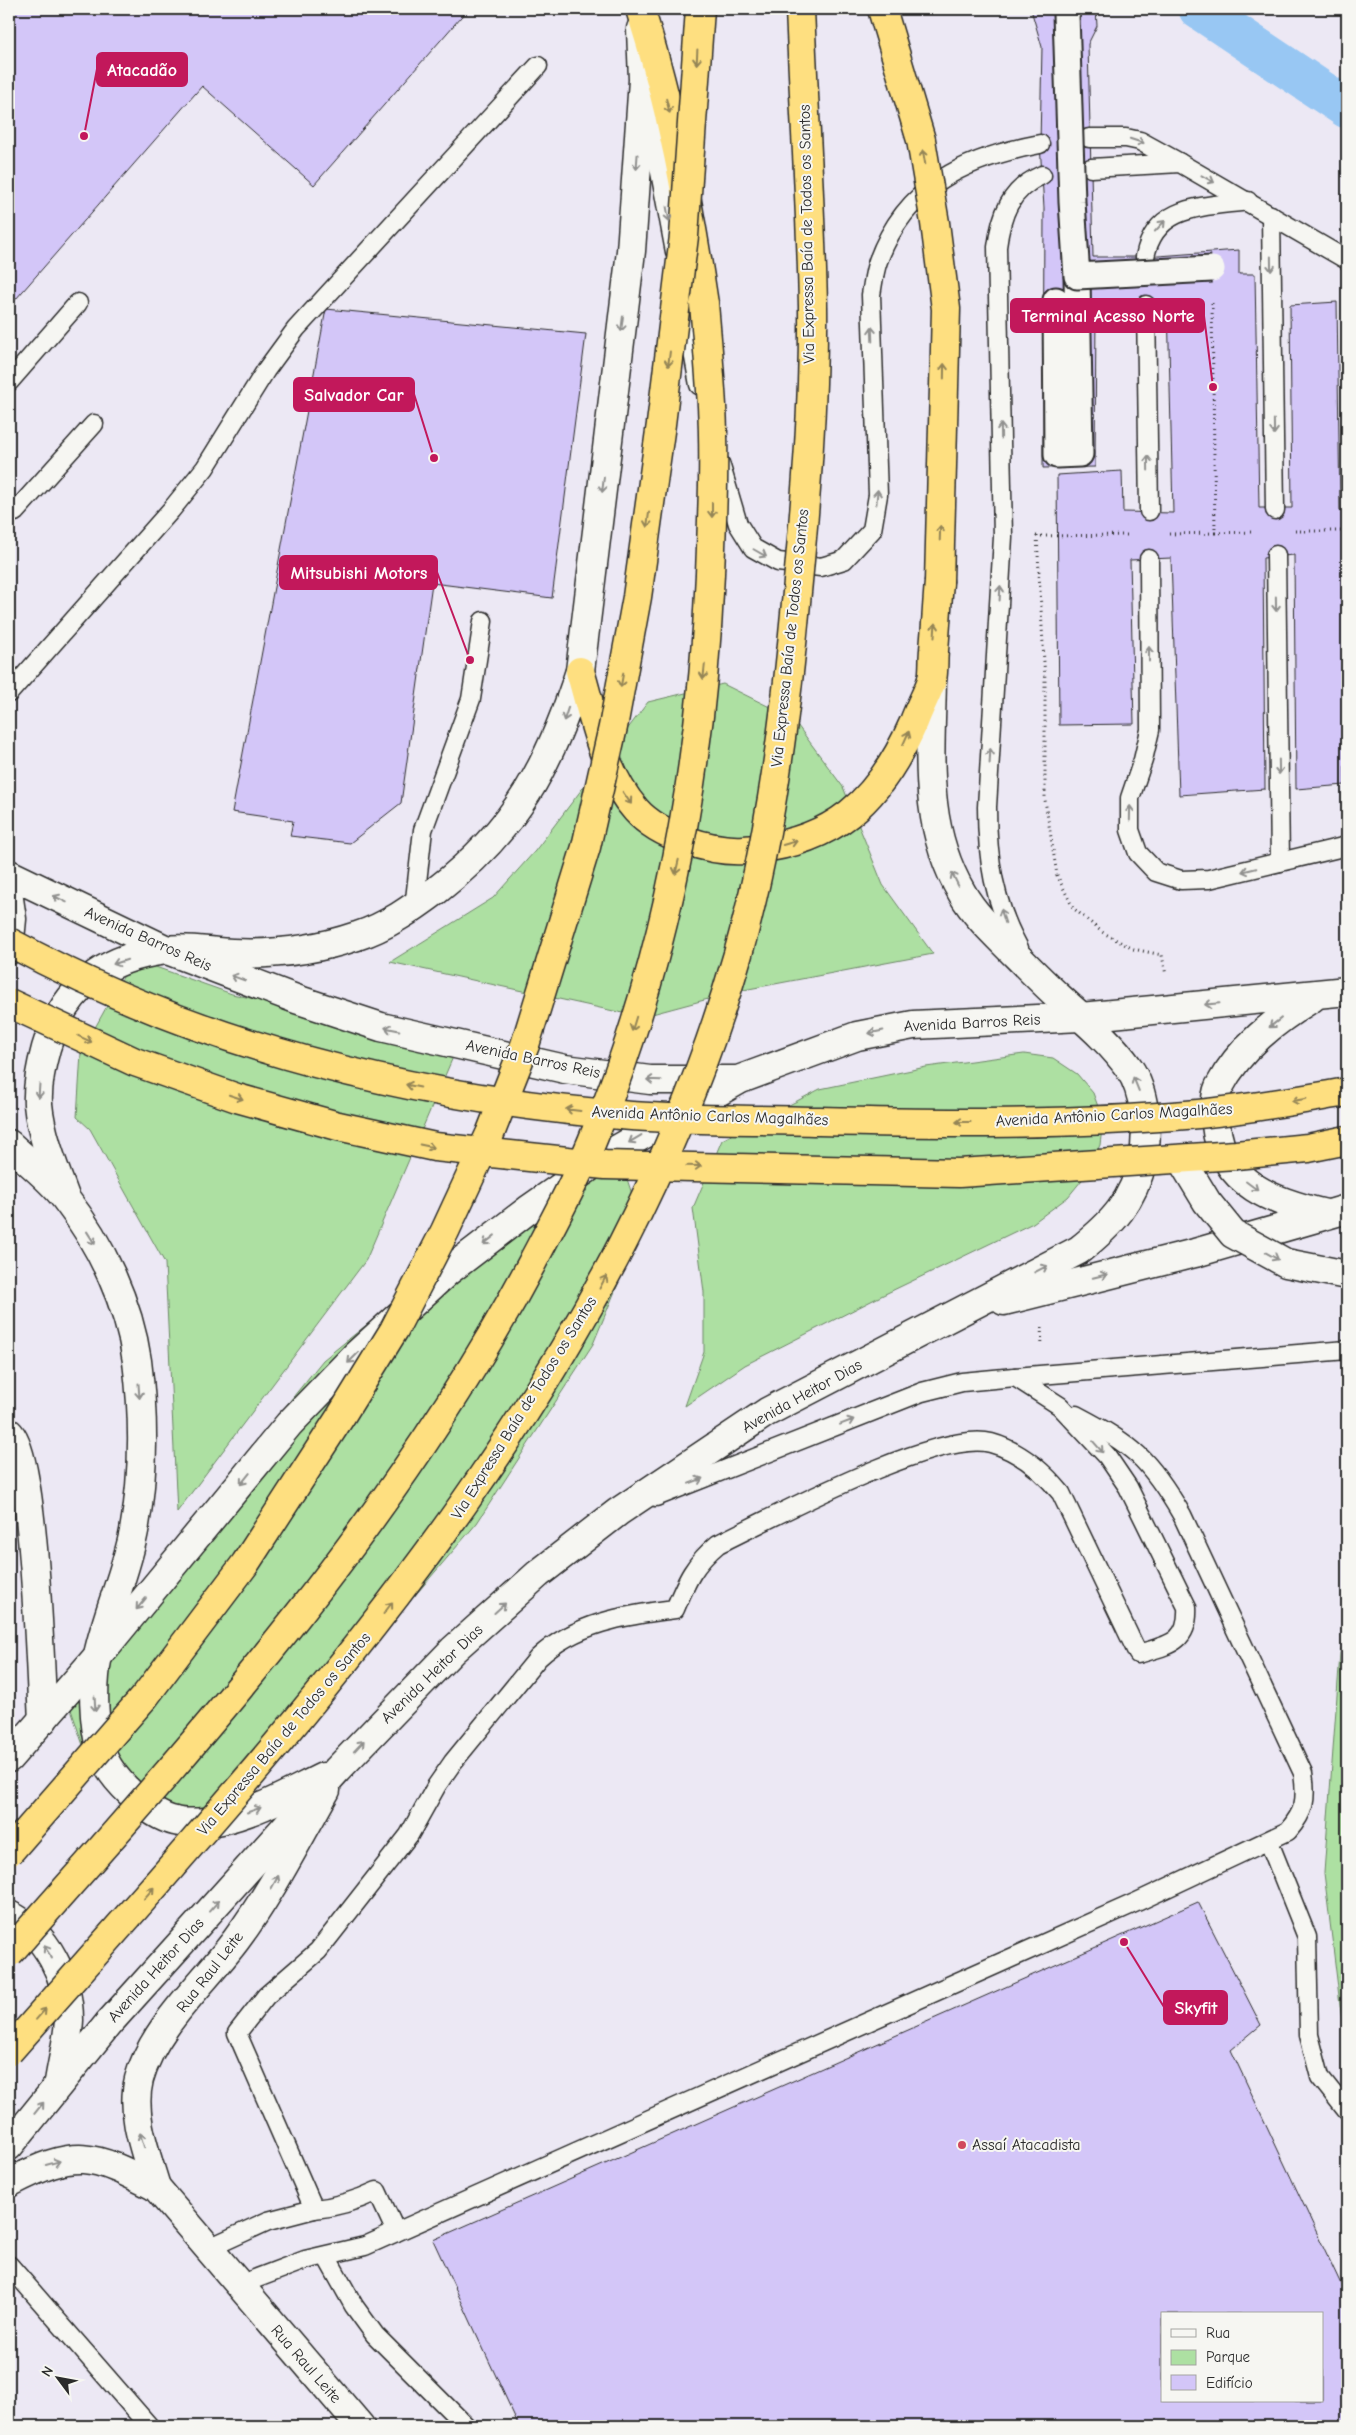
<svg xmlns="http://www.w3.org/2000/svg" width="1356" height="2435" font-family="'Comic Neue',sans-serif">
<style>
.green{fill:#ade0a2;stroke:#6c8666}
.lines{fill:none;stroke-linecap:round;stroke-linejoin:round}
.canal{stroke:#98c7f3;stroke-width:41}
.building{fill:#d3c6f8;stroke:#2b2b2b;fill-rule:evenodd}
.service-casing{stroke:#2b2b2b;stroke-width:21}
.pedestrian-casing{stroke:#2b2b2b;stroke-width:29}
.minor-casing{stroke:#2b2b2b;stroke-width:31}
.tertiary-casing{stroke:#2b2b2b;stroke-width:31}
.secondary-casing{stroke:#2b2b2b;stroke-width:31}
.trunk-casing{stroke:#2b2b2b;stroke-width:31}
.path{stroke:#2b2b2b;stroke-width:3;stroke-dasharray:1 4;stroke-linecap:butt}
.service{stroke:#f6f6f2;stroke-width:18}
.pedestrian{stroke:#f6f6f2;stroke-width:25}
.minor{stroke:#f6f6f2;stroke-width:28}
.tertiary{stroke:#f6f6f2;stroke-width:28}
.secondary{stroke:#f6f6f2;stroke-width:28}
.trunk{stroke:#fedf80;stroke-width:28}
.pedestrian-bridge-casing{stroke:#2b2b2b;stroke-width:29;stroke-linecap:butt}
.secondary-bridge-casing{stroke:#2b2b2b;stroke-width:31;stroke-linecap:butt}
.primary-bridge-casing{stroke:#2b2b2b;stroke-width:31;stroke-linecap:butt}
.trunk-bridge-casing{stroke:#2b2b2b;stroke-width:31;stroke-linecap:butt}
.pedestrian-bridge{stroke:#f6f6f2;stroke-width:25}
.secondary-bridge{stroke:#f6f6f2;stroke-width:28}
.primary-bridge{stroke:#fedf80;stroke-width:28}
.trunk-bridge{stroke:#fedf80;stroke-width:28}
.oneway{stroke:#948556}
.oneway2{stroke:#90908e}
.poi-dot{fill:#d1495b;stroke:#f6f6f2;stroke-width:2}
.labels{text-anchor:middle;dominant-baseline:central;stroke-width:4;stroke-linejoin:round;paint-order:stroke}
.street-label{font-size:16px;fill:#2b2b2b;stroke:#f6f6f2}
.poi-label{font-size:16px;fill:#2b2b2b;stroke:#f6f6f2;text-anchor:start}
.leader{fill:none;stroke:#c2185b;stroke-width:2}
.callout-dot{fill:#c2185b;stroke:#f6f6f2;stroke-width:2}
.callout{fill:#c2185b;stroke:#c2185b;stroke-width:2}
.callout-label{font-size:18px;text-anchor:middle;font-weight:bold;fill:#fff}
</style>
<rect width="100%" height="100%" fill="#ece8f4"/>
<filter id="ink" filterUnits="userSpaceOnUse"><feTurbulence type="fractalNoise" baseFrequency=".02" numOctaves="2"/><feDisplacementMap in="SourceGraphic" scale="10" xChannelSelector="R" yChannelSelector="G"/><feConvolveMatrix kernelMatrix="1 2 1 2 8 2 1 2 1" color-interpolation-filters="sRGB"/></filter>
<g filter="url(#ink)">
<g class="green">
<path d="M723,684L792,718L843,787L883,885L933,954L738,991L641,1017L390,962L493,898L535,851L648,702Z"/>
<path d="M133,959L232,994L459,1043L366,1260L177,1512L165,1263L90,1129L77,1117L81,1053Z"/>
<path d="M1024,1054L1053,1058L1077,1074L1093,1093L1103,1120L1100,1145L1086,1175L1068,1197L1033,1223L883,1295L745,1365L685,1406L704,1352V1292L693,1208L722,1140L820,1089L926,1067Z"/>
<path d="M610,1128L636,1206L631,1253L593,1344L477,1523L233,1808L189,1832L87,1757L62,1683L323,1360Z"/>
<path d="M1347,1624V2062L1324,1873L1340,1654Z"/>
</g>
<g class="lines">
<path class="canal" d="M1199,9L1347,108"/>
</g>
<g class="building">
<path d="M9,9H468L314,185L202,86L9,307Z"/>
<path d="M1034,9H1096L1097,26L1088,44L1093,257H1145L1239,250V274H1255L1259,508H1292L1290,305L1337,302L1340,511H1347V552H1343L1345,785L1296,789L1294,555L1263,558L1265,789L1179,795L1171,558L1130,560L1134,724L1059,725L1057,475L1122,471L1123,512L1173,513L1168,303L1096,306L1095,467L1043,468L1044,208L1040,144L1042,47L1032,13Z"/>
<path d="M326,309L586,334L552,598L432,583L401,803L350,843L290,836L293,821L232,812Z"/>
<path d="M1198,1902L1261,2025L1231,2050L1347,2297V2426H519L433,2240ZM1162,2314H1322V2401H1162Z"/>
</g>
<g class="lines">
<g class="service-casing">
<g id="service">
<path d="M649,113L675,252"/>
<path d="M1089,138H1126L1140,141L1180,163"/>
<path d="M1091,168L1180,163L1347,260"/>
<path d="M1271,215L1275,510"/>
<path d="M1145,257C1155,204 1204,207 1248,201"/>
<path d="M683,297L699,385"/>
<path d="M1146,305L1149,511"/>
<path d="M9,382L78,303"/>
<path d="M720,463L738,524L753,548L778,562L821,567L844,560L872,530L878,495L871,295C873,284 874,272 878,261C906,185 966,158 1040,144"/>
<path d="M9,506L15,512L94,424"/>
<path d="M1276,555L1280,862"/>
<path d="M1149,559L1150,730L1143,760L1130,798V830L1138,853L1156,872L1181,880L1209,879L1347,846"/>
<path d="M9,693L171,510L205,468L266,370L296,329L538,66"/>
<path d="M414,908L423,830L471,699L483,621"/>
<path d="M1019,948C994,903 987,858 987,807L1003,537L997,247C1001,215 1010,189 1042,175"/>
<path d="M1015,1377L1347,1350"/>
<path d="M1269,1842L1307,1937L1309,2035L1320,2077L1347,2111"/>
<path d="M396,2232L377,2191C356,2201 338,2207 314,2209L237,2033L266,1996L318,1951L409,1835L437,1785L453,1762L538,1658C575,1623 626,1615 675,1609C687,1580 694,1564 718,1544C772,1518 937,1429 991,1443C1020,1451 1042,1470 1061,1493L1138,1654C1168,1645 1189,1643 1187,1607L1128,1487L1107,1456L1060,1406L1015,1377L962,1382L922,1392L656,1497"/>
<path d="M209,2248L268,2221L314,2209"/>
<path d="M326,2256L354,2306L375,2335L466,2426"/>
<path d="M9,2265L149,2426"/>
<path d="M239,2285L305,2260L365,2246L1139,1901L1288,1831C1305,1811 1307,1800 1303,1773L1182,1515C1149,1458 1133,1445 1076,1415"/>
</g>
</g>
<g class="pedestrian-casing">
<path id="pedestrian" d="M1056,300L1057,455L1080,454L1077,276"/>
</g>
<g class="minor-casing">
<path id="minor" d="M9,1433C35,1456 40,1674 43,1720"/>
</g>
<g class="tertiary-casing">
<g id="tertiary">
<path d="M9,2183C77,2148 90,2153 156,2187L360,2426"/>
<path d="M156,2187C146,2153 130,2115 139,2079C153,2027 204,1983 236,1940C271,1893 297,1841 326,1790"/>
</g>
</g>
<g class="secondary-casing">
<g id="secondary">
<path d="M9,874L167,950L296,999L381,1027L565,1069L650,1080H738L857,1036L913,1025L1081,1017L1347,991"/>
<path d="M9,899L12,919L9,950"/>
<path d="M1312,998C1276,1020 1239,1048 1219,1087C1214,1098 1215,1114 1216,1125C1222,1185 1275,1202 1326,1214"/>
<path d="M9,1144C27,1161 50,1178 65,1198C101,1244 129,1304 137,1361C144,1416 144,1476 134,1531C126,1573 107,1613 98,1655C92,1684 93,1722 101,1751C109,1777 148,1815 175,1821C184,1824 212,1822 221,1820C257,1812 290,1793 323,1777"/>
<path d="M65,1197C54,1167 41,1136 38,1104C37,1086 41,1066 46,1048C64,988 105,957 166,950C187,947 211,952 232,953C275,955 316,950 357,936C386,927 413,908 437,890C516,829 550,765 580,671L631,251L643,80L641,29"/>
<path d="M1004,1301L1195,1253L1347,1209"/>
<path d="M9,1758L98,1656L289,1424L356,1355L447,1272L528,1210L604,1157L737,1081"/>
<path d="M9,1915C47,1933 69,1979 69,2020C68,2040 62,2062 59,2082"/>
<path d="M9,2146L108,2024L337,1770L453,1650L538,1574L618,1512L767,1412L1079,1250C1113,1223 1133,1202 1143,1159C1149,1132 1145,1091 1129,1068C1110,1041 1084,1020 1060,998C1040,980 1022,961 1003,942C988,927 973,912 962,893C922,825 931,754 932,679"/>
</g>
</g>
<g class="trunk-casing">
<g id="trunk">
<path d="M640,9C671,105 689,204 704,304"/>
<path d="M580,671C594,718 603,773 636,810C659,836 711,852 744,850C833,844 879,802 914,722C919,708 927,694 932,680C934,671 933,659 934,650C936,627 937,605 939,582"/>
</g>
</g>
<g class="path">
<path d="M1295,531H1347"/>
<path d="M1215,533L1254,532"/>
<path d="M1169,534L1215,533L1212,303"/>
<path d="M1036,536L1130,535"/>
<path d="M1037,536L1045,680V800L1057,875L1073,908L1102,932L1133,949L1162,955L1166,975"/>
<path d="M1041,1327L1042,1346"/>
</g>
<use href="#service" class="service"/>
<use href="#pedestrian" class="pedestrian"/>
<use href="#minor" class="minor"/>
<use href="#tertiary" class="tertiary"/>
<use href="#secondary" class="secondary"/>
<use href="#trunk" class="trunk"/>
<g class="pedestrian-bridge-casing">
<path id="pedestrian-bridge" d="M1069,9L1066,14L1072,202L1077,276L1212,269"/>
</g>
<g class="secondary-bridge-casing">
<path id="secondary-bridge" d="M1181,1159L1207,1202L1233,1234L1286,1263L1347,1275"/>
</g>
<g class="primary-bridge-casing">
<path id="primary-bridge" d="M9,1852L146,1695L245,1564L341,1416L394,1330L445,1231L490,1134L525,1045L586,847L613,727L637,597L661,424L684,236L700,9"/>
</g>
<g class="trunk-bridge-casing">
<g id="trunk-bridge">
<path d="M882,9L921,140L935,223L946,309L939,582"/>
<path d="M9,942C197,1044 407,1097 620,1115C685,1121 754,1119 819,1121C945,1124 1072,1125 1198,1114C1248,1109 1298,1100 1347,1092"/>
<path d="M9,1003L135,1062L237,1098L338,1126L435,1147L605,1165L959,1173L1236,1155L1308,1148L1347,1140"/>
<path d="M9,1953C201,1737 396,1520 532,1263C555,1219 579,1175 597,1129C669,952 702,764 710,574C712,519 715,462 712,406C710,372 707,338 704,304"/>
<path d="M9,2051C301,1720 613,1390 738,954C771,836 786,714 797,592C806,498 814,402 813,306C811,207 804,108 800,9"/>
</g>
</g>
<use href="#pedestrian-bridge" class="pedestrian-bridge"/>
<use href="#secondary-bridge" class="secondary-bridge"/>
<use href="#primary-bridge" class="primary-bridge"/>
<use href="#trunk-bridge" class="trunk-bridge"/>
</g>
<defs><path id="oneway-shaft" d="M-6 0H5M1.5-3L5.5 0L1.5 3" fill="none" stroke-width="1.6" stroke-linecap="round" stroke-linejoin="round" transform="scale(1.25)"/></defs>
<g class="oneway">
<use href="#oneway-shaft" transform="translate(697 57) rotate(93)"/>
<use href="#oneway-shaft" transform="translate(668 106) rotate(76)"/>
<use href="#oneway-shaft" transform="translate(924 157) rotate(-100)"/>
<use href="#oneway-shaft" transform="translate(669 359) rotate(97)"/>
<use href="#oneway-shaft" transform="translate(944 371) rotate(-89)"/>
<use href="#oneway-shaft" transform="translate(712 510) rotate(90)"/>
<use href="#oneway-shaft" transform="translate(648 520) rotate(98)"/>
<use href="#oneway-shaft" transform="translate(940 533) rotate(-88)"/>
<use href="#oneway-shaft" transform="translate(935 630) rotate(-86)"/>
<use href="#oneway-shaft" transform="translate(704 672) rotate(96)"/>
<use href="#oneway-shaft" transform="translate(622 680) rotate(100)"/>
<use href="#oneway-shaft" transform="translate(906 738) rotate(-66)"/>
<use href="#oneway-shaft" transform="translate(627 798) rotate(55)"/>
<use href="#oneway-shaft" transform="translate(790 843) rotate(-16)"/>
<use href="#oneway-shaft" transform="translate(677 867) rotate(103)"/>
<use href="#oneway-shaft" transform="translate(634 1024) rotate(107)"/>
<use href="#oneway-shaft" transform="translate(85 1039) rotate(25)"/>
<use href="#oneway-shaft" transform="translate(413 1086) rotate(-169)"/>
<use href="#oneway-shaft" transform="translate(236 1097) rotate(18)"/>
<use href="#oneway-shaft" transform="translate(1299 1100) rotate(170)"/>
<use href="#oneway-shaft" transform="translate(573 1110) rotate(-173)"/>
<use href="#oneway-shaft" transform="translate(963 1122) rotate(180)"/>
<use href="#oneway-shaft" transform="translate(427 1146) rotate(12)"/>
<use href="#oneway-shaft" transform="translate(694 1166) rotate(1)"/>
<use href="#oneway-shaft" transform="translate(603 1282) rotate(-62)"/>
<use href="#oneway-shaft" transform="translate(388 1608) rotate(-53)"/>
<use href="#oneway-shaft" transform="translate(149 1893) rotate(-49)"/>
<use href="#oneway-shaft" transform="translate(41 2014) rotate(-49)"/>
</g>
<g class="oneway2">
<use href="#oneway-shaft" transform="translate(1137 141) rotate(18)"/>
<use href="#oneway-shaft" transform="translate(637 162) rotate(94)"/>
<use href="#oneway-shaft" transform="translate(1208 179) rotate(29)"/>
<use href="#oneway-shaft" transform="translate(668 214) rotate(79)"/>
<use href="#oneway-shaft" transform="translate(1160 226) rotate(-47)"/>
<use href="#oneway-shaft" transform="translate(1271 264) rotate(89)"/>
<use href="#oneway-shaft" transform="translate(622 324) rotate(97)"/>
<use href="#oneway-shaft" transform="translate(872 334) rotate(-92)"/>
<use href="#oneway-shaft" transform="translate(1274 427) rotate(89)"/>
<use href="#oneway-shaft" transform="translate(1001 431) rotate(-91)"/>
<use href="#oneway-shaft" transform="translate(1148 463) rotate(-91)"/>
<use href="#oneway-shaft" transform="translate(603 485) rotate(97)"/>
<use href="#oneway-shaft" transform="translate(877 497) rotate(-85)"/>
<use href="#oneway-shaft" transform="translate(760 553) rotate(30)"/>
<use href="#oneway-shaft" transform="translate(1000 593) rotate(-87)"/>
<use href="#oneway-shaft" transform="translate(1276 604) rotate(89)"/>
<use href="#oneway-shaft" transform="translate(1149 654) rotate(-90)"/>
<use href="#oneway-shaft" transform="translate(566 714) rotate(108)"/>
<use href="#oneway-shaft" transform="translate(990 756) rotate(-87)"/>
<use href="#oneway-shaft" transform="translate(1279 767) rotate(89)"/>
<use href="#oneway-shaft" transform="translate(1130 813) rotate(-89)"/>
<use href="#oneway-shaft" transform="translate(1249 870) rotate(167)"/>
<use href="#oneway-shaft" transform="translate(955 879) rotate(-116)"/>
<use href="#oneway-shaft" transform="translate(60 899) rotate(-154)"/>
<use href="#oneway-shaft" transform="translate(1003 916) rotate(-108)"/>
<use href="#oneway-shaft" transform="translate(120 962) rotate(162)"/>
<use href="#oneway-shaft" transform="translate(238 978) rotate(-160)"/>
<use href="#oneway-shaft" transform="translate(1212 1004) rotate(175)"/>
<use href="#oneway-shaft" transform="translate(1275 1023) rotate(142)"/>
<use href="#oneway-shaft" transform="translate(392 1029) rotate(-168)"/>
<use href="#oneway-shaft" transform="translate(876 1032) rotate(168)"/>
<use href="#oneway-shaft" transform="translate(654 1080) rotate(-178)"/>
<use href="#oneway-shaft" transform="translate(1136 1084) rotate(-112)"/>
<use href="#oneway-shaft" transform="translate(39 1091) rotate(94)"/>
<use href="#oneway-shaft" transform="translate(635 1139) rotate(149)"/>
<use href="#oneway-shaft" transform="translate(1252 1186) rotate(37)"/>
<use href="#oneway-shaft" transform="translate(91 1238) rotate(58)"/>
<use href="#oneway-shaft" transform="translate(489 1240) rotate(142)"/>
<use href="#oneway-shaft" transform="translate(1272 1256) rotate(29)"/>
<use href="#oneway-shaft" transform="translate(1041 1269) rotate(-27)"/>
<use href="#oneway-shaft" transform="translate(1100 1276) rotate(-14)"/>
<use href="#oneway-shaft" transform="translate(353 1358) rotate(135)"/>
<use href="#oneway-shaft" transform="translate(139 1391) rotate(86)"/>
<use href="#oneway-shaft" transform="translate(847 1422) rotate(-21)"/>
<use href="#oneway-shaft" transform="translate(1098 1447) rotate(49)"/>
<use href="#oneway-shaft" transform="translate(245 1479) rotate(129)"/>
<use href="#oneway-shaft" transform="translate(696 1481) rotate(-21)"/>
<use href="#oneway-shaft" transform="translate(141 1604) rotate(130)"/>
<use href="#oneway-shaft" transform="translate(500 1608) rotate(-42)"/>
<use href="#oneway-shaft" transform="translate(95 1704) rotate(87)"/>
<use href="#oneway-shaft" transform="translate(359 1746) rotate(-47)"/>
<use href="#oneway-shaft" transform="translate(254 1810) rotate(-19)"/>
<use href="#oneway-shaft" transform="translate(275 1882) rotate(-61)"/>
<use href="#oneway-shaft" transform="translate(214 1906) rotate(-48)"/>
<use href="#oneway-shaft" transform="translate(48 1952) rotate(-122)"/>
<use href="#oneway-shaft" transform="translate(39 2108) rotate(-51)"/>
<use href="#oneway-shaft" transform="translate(142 2140) rotate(-107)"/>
<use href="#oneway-shaft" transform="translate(53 2163) rotate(-15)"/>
</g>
</g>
<circle class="poi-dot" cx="962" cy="2145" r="5"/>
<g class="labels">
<g class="street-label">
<text transform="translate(807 234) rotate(-91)">Via Expressa Baía de Todos os Santos</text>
<text transform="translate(790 638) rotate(-84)">Via Expressa Baía de Todos os Santos</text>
<text transform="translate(148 939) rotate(24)">Avenida Barros Reis</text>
<text transform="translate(972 1023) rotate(-3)">Avenida Barros Reis</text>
<text transform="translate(533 1059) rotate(12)">Avenida Barros Reis</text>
<text transform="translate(1114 1115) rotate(-3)">Avenida Antônio Carlos Magalhães</text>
<text transform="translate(710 1116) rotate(2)">Avenida Antônio Carlos Magalhães</text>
<text transform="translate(802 1396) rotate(-29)">Avenida Heitor Dias</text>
<text transform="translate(524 1408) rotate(-58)">Via Expressa Baía de Todos os Santos</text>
<text transform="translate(432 1674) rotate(-44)">Avenida Heitor Dias</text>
<text transform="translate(284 1734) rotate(-50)">Via Expressa Baía de Todos os Santos</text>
<text transform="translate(156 1970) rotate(-48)">Avenida Heitor Dias</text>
<text transform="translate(210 1972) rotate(-52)">Rua Raul Leite</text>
<text transform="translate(306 2364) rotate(49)">Rua Raul Leite</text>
</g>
<g class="poi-label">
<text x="972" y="2145">Assaí Atacadista</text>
</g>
</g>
<path class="leader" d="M84 136L97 69M1213 387L1204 316M434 458L414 394M470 660L437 572M1124 1942L1164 2007"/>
<g class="callout-dot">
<circle cx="84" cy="136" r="5"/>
<circle cx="1213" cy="387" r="5"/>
<circle cx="434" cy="458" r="5"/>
<circle cx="470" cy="660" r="5"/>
<circle cx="1124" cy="1942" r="5"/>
</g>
<g class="callout">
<rect x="97" y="53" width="90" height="33" rx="5"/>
<rect x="1011" y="299" width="193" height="33" rx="5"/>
<rect x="294" y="378" width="120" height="33" rx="5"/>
<rect x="280" y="556" width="157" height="33" rx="5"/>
<rect x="1164" y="1991" width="63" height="33" rx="5"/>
</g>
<g class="callout-label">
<text x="142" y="76">Atacadão</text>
<text x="1108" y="322">Terminal Acesso Norte</text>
<text x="354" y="401">Salvador Car</text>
<text x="359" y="579">Mitsubishi Motors</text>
<text x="1196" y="2014">Skyfit</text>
</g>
<rect width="1356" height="2435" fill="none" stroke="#f6f6f2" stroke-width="30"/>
<rect x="15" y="15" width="1326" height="2405" fill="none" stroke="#2b2b2b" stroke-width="2" filter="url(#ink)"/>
<rect x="1161" y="2312" width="162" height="90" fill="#f6f6f2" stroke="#a5a5a2"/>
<rect x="1171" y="2329" width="25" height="8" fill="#f6f6f2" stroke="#a5a5a2"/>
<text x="1206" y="2338" font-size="15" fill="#2b2b2b">Rua</text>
<rect x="1171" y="2350" width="25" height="15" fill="#ade0a2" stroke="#a5a5a2"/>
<text x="1206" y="2362" font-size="15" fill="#2b2b2b">Parque</text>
<rect x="1171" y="2375" width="25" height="15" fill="#d3c6f8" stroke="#a5a5a2"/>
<text x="1206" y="2388" font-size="15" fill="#2b2b2b">Edifício</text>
<g transform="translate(58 2378) rotate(302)" stroke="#f6f6f2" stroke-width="4" paint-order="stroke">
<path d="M0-4L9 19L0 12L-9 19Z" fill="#2b2b2b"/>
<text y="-8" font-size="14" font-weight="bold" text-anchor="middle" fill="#2b2b2b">N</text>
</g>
</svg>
